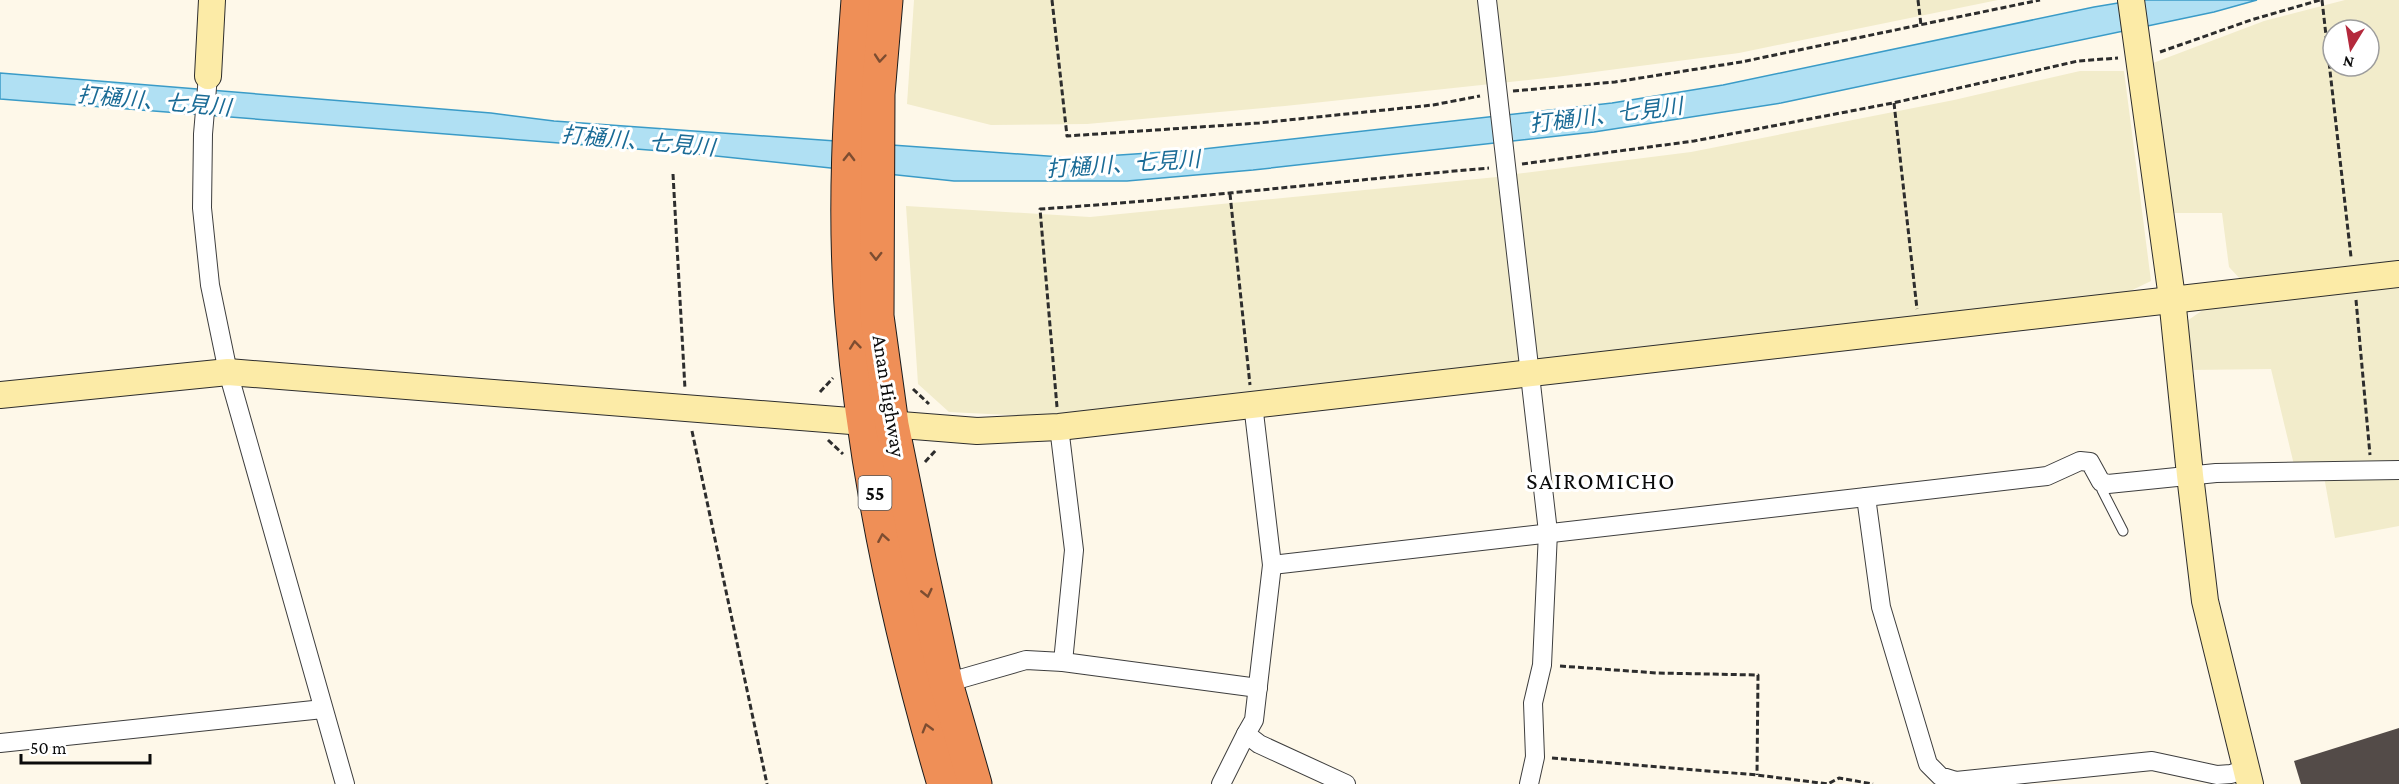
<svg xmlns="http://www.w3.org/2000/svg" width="2399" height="784" font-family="'Crimson Pro','Noto Sans JP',serif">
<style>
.farmland{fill:#f2eccb;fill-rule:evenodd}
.water{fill:#b0e0f3;stroke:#3a9bc7;stroke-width:1.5}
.building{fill:#534b48}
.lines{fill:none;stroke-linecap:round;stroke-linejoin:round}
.lane-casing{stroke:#3e3e3e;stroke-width:11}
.street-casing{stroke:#3e3e3e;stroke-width:20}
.secondary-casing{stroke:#2d2d2d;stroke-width:28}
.highway-casing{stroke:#1c1c1c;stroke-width:35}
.path{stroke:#2d2d2d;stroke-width:3;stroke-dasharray:6 3;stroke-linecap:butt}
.lane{stroke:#fff;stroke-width:9}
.street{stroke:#fff;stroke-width:18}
.secondary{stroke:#fceba7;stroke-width:26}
.highway{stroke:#ef8f57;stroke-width:33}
.oneway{stroke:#7d4d31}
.labels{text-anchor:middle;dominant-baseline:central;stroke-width:6;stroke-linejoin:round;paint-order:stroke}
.shield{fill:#fff;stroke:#545454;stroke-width:1.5}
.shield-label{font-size:20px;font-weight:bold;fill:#0b0b0b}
.street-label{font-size:21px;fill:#0b0b0b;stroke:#fff}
.water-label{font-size:22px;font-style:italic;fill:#1a6b96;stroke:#fff}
.quarter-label{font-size:24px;letter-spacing:1.5px;fill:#0b0b0b;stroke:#fff}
</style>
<rect width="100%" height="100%" fill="#fef8e9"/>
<g class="farmland">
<path d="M914,0H1998L1739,53L1556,77L1285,106L1087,124L991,125L907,104Z"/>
<path d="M2345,0H2399V265L2242,281L2229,267L2222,213H2172L2153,63L2264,21ZM2333,30H2369V66H2333Z"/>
<path d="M2080,71H2124L2151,281L2120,296L1544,363L1534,356L1515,174L1691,152L1954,100Z"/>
<path d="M1497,177L1522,353L1516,365L1046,417L949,412L918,384L906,206L1090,217Z"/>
<path d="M2399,286V526L2335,538L2325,482L2319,465H2294L2271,369L2189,370L2187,321L2210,305Z"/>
</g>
<path class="water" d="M2136,0H2257L2214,12L1781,103L1594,132L1253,170L1127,181H954L687,153L0,99V73L491,113L554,121L1075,158L1194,150L1612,103L1723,85L2094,7Z"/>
<path class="building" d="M2399,728V784H2301L2294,761Z"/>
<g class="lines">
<g class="lane-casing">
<path id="lane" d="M2101,482L2102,490L2123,531"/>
</g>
<g class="street-casing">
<g id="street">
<path d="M1487,0L1548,532L1542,665L1533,703L1535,757L1529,784"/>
<path d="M208,76L203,134L202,208L210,285L228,372L345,784"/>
<path d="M1253,404L1272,565L1254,720L1246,734L1259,744L1346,784"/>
<path d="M1059,427L1074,550L1063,662"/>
<path d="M1272,565L1866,497"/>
<path d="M946,683L1026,660L1063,662L1258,688"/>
<path d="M0,743L323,709"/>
<path d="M2246,769L2231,774L2217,775L2152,761L1956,781L1940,776L1928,764L1881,607L1866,497L2047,476L2080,461L2090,462L2101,482L2108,484L2216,473L2399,470"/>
<path d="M1221,784L1246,734"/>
</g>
</g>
<g class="secondary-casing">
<g id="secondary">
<path d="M2131,0L2172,298L2190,475L2205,601L2250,784"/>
<path d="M208,76L212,0"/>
<path d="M0,395L228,372L977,431L1059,427L2399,274"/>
</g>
</g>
<g class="highway-casing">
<g id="highway">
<path d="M858,0C850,105 843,212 852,317C865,476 899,631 944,784"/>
<path d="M886,0L878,94L877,316L892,425L919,559L946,683L975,784"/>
</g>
</g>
<g class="path">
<path d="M1052,0L1067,136L1259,123L1433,105L1480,96"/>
<path d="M1918,0L1921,25"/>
<path d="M2322,0L2351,257"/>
<path d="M2160,52L2251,20L2320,0"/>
<path d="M1513,91L1615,82L1741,62L2040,0"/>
<path d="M1894,103L1917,309"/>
<path d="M1522,164L1694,141L1893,103L2078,61L2118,58"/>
<path d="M673,174L685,389"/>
<path d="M1230,194L1250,385"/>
<path d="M2356,300L2370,455"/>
<path d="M913,389L929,404"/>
<path d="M820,392L833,378"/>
<path d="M1057,407L1040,209C1190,199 1339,181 1489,168"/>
<path d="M692,431L767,784"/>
<path d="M828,440L843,454"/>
<path d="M925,462L936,450"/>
<path d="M1560,666L1657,673L1758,675L1757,775"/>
<path d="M1552,758L1757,775L1828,784L1839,778L1873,784"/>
</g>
<use href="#lane" class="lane"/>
<use href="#street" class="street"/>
<use href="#secondary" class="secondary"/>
<use href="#highway" class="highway"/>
</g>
<defs><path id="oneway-chevron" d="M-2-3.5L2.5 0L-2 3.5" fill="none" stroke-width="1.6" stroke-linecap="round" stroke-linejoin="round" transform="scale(1.5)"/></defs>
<g class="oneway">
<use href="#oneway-chevron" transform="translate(880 58) rotate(95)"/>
<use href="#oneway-chevron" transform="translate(849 157) rotate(-89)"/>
<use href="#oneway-chevron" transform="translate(876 256) rotate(90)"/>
<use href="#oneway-chevron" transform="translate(855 345) rotate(-96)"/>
<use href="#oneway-chevron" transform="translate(883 538) rotate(-100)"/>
<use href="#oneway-chevron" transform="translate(927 593) rotate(77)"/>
<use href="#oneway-chevron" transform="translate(927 728) rotate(-106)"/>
</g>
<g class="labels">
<rect class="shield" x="858.5" y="476" width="33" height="34" rx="4.5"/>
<g class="shield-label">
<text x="875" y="493">55</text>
</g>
<g class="street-label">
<text transform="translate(889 396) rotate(81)">Anan Highway</text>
</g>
<g class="water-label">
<text transform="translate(154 101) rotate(5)">打樋川、七見川</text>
<text transform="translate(1606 115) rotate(-7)">打樋川、七見川</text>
<text transform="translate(638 141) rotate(5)">打樋川、七見川</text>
<text transform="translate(1123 164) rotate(-4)">打樋川、七見川</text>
</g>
<g class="quarter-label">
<text x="1601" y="480">SAIROMICHO</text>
</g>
</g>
<g transform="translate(2351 48) rotate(191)"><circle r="28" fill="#ffffff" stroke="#9d9d9d" stroke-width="1.5"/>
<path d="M0-4.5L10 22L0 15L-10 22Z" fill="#b4293c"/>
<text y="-9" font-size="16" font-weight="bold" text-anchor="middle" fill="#0b0b0b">N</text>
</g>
<path d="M21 754v9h129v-9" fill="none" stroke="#0b0b0b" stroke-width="3"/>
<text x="30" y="754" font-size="18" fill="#0b0b0b" stroke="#ffffff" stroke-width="4.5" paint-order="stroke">50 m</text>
</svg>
